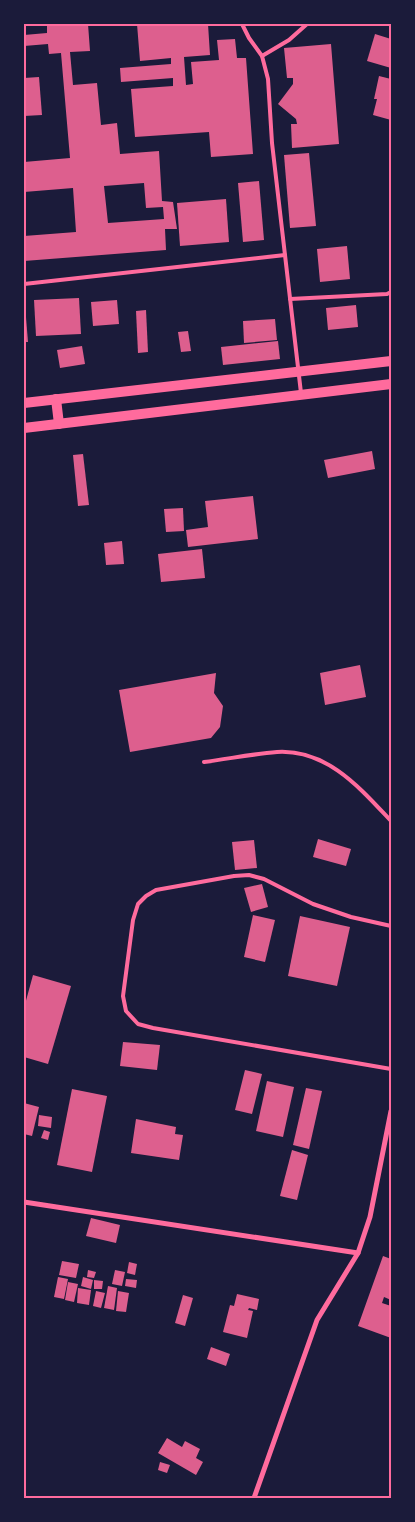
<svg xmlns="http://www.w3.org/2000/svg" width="415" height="1522" font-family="'Alegreya Sans',sans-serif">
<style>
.building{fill:#dd5f8e;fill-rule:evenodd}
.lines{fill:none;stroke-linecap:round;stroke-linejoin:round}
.service{stroke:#ff6b9d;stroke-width:4}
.minor{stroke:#ff6b9d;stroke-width:5}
.secondary{stroke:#ff6b9d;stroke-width:10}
.neatline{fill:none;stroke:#ff6b9d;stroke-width:2}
</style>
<rect width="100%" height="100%" fill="#1b1b3a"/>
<g class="building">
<path d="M47,24H88L90,51L70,52L73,85L97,83L101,125L117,123L120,154L159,151L162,201L173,202L177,229H165L166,250L24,261V236L76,232L73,188L24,192V162L70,158L61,53L49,54L48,44L24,46V35L47,33ZM144,183L146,208L163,207L164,219L108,223L104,186Z"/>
<path d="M137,24H208L210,55L184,57L186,85L193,84L191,62L219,60L217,40L235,39L237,58H246L253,154L211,157L209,132L135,137L131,89L173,86V78L121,82L120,68L171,64V58L140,61Z"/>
<path d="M375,34L391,39V68L367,61Z"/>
<path d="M331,44L339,144L292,148L291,124H297L296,119L278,104L293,84V78H287L284,48Z"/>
<path d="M379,76L391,79V120L373,115L377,99H374Z"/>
<path d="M39,77L42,115L24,116V78Z"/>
<path d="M309,153L316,226L290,228L284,155Z"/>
<path d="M259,181L264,240L243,242L238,183Z"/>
<path d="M226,199L229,242L180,246L177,203Z"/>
<path d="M347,246L350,279L320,282L317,249Z"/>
<path d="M79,298L81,334L36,336L34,300Z"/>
<path d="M117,300L119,324L93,326L91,302Z"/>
<path d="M24,305H25L28,342H24Z"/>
<path d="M356,305L358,327L328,330L326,308Z"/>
<path d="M146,310L148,352L138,353L136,311Z"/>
<path d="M275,319L277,340L244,343L243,321Z"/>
<path d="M188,331L191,351L181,352L178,332Z"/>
<path d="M278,341L280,359L223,365L221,347Z"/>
<path d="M82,346L85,364L60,368L57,350Z"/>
<path d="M372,451L375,469L328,478L324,460Z"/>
<path d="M83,454L89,505L78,506L73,455Z"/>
<path d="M253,496L258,539L188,547L186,530L208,527L205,501Z"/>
<path d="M183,508L184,531L166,532L164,509Z"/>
<path d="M122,541L124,564L106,565L104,543Z"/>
<path d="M202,549L205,578L161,582L158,554Z"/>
<path d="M360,665L366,697L325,705L320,673Z"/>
<path d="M216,673L214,693L223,706L220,727L211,738L130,752L119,690Z"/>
<path d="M318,839L351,849L346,866L313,857Z"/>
<path d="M254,840L257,868L235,870L232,842Z"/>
<path d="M262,884L268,907L251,912L244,888Z"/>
<path d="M253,915L275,920L265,962L244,957Z"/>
<path d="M300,916L350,927L337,986L288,976Z"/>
<path d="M33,975L71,986L48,1064L24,1057V1008Z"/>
<path d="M123,1042L160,1045L157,1070L120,1066Z"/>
<path d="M245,1070L262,1074L252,1114L235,1110Z"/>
<path d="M267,1081L294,1087L283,1137L256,1131Z"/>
<path d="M306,1088L322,1091L309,1149L293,1145Z"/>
<path d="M72,1089L107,1096L92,1172L57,1165Z"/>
<path d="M24,1103L39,1107L32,1136L24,1134Z"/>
<path d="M39,1115L52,1117L51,1128L38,1126Z"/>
<path d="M136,1119L176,1127L175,1134L183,1135L179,1160L131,1153Z"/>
<path d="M44,1130L50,1132L48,1140L41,1138Z"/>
<path d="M292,1150L308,1155L297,1200L280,1196Z"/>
<path d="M91,1218L120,1225L116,1243L86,1236Z"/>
<path d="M383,1256L391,1259V1300L384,1297L382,1303L391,1306V1338L358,1326Z"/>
<path d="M62,1261L79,1264L76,1278L59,1275Z"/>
<path d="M129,1262L137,1264L135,1275L127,1273Z"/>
<path d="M88,1270L96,1272L94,1278L87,1277Z"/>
<path d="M115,1270L125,1272L122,1286L112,1284Z"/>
<path d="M58,1277L68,1279L64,1299L54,1297Z"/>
<path d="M83,1277L93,1280L91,1289L81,1286Z"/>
<path d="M126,1279L137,1280L136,1288L125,1286Z"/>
<path d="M94,1280L103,1281L102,1289H94Z"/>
<path d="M68,1282L78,1284L74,1302L65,1300Z"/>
<path d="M108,1286L117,1288L114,1310L104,1308Z"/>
<path d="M78,1288L91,1290L89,1305L77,1303Z"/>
<path d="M96,1291L105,1293L101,1308L93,1306Z"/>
<path d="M118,1291L129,1293L126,1312L116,1311Z"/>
<path d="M237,1294L259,1299L257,1310L249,1308L248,1310L253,1311L247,1338L223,1332L230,1305L234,1306Z"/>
<path d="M183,1295L193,1298L185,1326L175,1323Z"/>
<path d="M211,1347L230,1354L226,1366L207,1359Z"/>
<path d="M167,1438L182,1447L185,1441L200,1449L196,1458L203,1462L196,1475L158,1453Z"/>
<path d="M160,1462L170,1465L167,1473L158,1470Z"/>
</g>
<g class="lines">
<g class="service">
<path d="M242,24L249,38L262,56L268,79L272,143L301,393"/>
<path d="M262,56L289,40L307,24"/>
<path d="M24,284L285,255"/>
<path d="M290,299L387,294L391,292"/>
<path d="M204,762C228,759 252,754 277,752C327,749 360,788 391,821"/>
<path d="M391,926L351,917L313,904L264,879L249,875L234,876L156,890L146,896L138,904L133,920L123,996L126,1011L138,1024L153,1028L391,1069"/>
</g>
<g class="minor">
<path d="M24,1202L358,1253"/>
<path d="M254,1498L317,1320L358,1253L370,1217L391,1111"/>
</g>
<g class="secondary">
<path d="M56,399L59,424"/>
<path d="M24,403L391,361"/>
<path d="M24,428L391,384"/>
</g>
</g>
<rect width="415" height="1522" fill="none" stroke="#1b1b3a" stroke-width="50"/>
<rect x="25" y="25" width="365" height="1472" class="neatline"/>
</svg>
